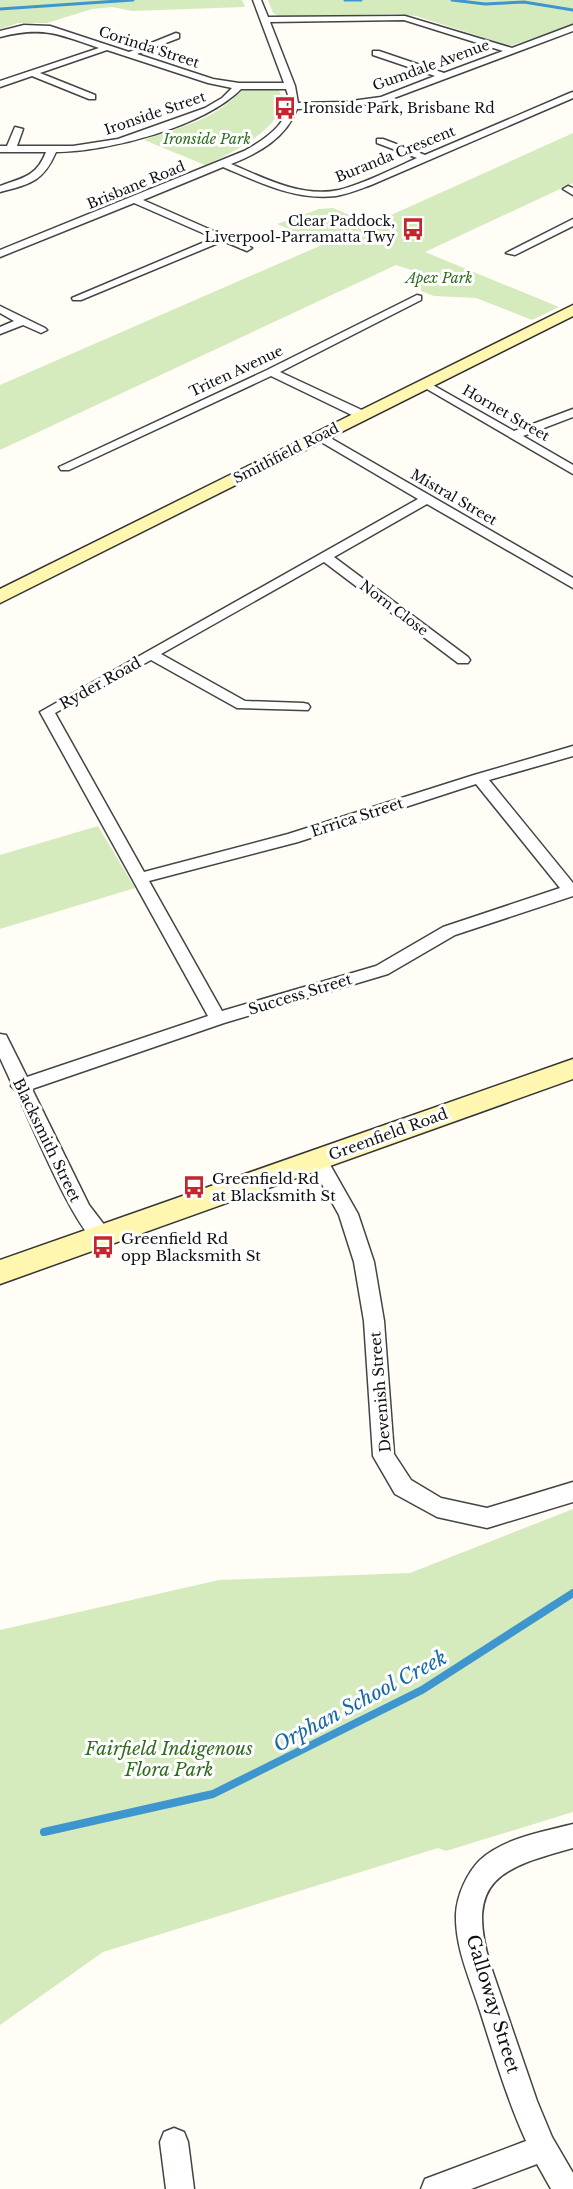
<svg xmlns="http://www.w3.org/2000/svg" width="573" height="2189" font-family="'Libre Baskerville',serif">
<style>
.green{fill:#d5ebbd}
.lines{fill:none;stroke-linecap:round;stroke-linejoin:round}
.stream-far1{stroke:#3f96cf;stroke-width:3}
.stream{stroke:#3f96cf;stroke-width:8}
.street-casing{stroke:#444;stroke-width:3}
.secondary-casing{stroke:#333;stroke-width:3}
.street{fill:#fff;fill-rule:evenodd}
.secondary{fill:#fff6b0;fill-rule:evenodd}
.labels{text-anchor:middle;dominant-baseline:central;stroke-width:6;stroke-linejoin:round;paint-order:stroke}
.far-street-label{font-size:14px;fill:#111;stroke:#fff}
.far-poi-label{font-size:14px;fill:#111;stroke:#fff;text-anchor:start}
.far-park-label{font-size:14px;font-style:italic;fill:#2f6b1f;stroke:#fff}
.street-label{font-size:15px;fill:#111;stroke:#fff}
.poi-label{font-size:15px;fill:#111;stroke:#fff;text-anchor:start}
.near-park-label{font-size:18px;font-style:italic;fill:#2f6b1f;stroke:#fff}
.near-street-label{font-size:18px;fill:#111;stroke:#fff}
.near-water-label{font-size:20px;font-style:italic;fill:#1768a6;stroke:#fff}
</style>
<rect width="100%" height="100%" fill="#fffdf5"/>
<g class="green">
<path d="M0,0H242L245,7L132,11L112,7L92,9L47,23H18L0,29Z"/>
<path d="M268,0H573V25L510,46L416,16L395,14L280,17L273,13Z"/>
<path d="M240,90H279C295,124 228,155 205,165L144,140C176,128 220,119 240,90Z"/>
<path d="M573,133V183L425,252L559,307L532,320L476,298L434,296L421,291L420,273L396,265L0,450V385L324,244L277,224L319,209L333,208L371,224Z"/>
<path d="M98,826L135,888L0,929V855Z"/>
<path d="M573,1509V1812L446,1851L438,1848L103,1952L0,2025V1630L219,1580L410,1573Z"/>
</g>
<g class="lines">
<g class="stream-far1">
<path d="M345,0H361"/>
<path d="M452,0L485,4L524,2L573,10"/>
<path d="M0,9L133,0"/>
</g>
<path class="stream" d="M44,1832L213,1794L422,1690L573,1593"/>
<g class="street-casing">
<g id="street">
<path d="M253,0H261L268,17L405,16L512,48L573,25V31L386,101L344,108L297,109C286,138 259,153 231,164C264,178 302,198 339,190C366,183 392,169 417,158L377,143V139H383L425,155L570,93L573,92V98L371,185C360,189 348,194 336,196C296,201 258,182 223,167L143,200L252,248L247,251L223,241L81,300H73L72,298L214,238L134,203L0,257V250L244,151C266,139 298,118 286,89H241C205,126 108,152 56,152C43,182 30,184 0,192V186C24,177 36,177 46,152H0V146H7L15,127L23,129L17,146H73L118,139L205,108L222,98L232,88L208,83L107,50L40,73L95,95V99H89L32,76L0,87V81L99,48C58,34 43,26 0,37V31L24,25L50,26L129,52L176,33L179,34V38L137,54L213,79L239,83H284ZM404,20L503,51L444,73L379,51H373V55L435,76L381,97L344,102L298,103L295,86L270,22Z"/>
<path d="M568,186L573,188V195L563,189Z"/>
<path d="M573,219V226L515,255L506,253Z"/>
<path d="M417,295L421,296V300L280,372L366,412V418H358L271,376L69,470H61L59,467L267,370Z"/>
<path d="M0,306L45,328L47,330L41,333L23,325L0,334V327L14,321L0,313Z"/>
<path d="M424,380L514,431L573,409V417L523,436L573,465V474L420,385L418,383Z"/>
<path d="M320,432L573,578V588L427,504L334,557L468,657L470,660L468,663H458L324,562L161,654L245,701L303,703L308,704L310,707L308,710L237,708L151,660L55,713L144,872L288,834L474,775L573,746V756L489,780L573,883V896L455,935L388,974L224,1023L32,1089L89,1205L112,1235L109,1241C104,1242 100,1244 95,1241C73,1225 30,1121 16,1091L11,1086L12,1084L0,1058V1034L6,1035L27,1077L208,1016L40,712L418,499L316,439L314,436ZM476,784L560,888L443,927L376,966L222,1011L149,881L298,842Z"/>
<path d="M317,1152L324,1154L358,1214L374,1262L384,1321L394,1454L411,1480L441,1498L487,1508L573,1482V1502L487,1528L437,1517L395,1494L373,1456L364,1321L354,1262L339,1215L308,1159L310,1154Z"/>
<path d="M573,1824V1848C501,1868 465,1879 490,1964L537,2101L552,2137L573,2173V2189H551L537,2164L471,2189H421L425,2179L526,2141C507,2099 494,2055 480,2011C470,1979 455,1948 456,1914C457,1895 467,1873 480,1860C504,1838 542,1832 573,1824Z"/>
<path d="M174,2128L184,2132L188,2142L194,2189H166L160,2142L164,2132Z"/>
</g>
</g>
<g class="secondary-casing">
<g id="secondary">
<path d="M573,305V316L0,603V589Z"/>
<path d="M573,1059V1079L0,1284V1260Z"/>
</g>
</g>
<use href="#street" class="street"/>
<use href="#secondary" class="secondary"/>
</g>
<defs>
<g id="bus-bare" transform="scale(1.8)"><path d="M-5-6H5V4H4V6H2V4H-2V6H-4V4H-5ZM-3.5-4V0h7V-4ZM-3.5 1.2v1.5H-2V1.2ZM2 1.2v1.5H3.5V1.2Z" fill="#c4262e" stroke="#fff" stroke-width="2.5" paint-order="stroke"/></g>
</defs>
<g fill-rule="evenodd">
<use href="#bus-bare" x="285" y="108"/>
<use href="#bus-bare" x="413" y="229"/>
<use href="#bus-bare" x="194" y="1187"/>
<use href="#bus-bare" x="103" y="1247"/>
</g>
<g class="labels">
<g class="far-street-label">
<text transform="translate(149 47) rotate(18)">Corinda Street</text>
<text transform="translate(431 65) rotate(-20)">Gumdale Avenue</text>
<text transform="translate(155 113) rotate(-19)">Ironside Street</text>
<text transform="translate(395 154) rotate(-22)">Buranda Crescent</text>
<text transform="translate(136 185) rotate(-22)">Brisbane Road</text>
<text transform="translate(236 371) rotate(-25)">Triten Avenue</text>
<text transform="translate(506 413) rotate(30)">Hornet Street</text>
<text transform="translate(286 453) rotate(-27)">Smithfield Road</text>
<text transform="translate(454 497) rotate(30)">Mistral Street</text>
<text transform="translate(394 608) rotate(37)">Norn Close</text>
</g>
<g class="far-poi-label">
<text x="303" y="108">Ironside Park, Brisbane Rd</text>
<text x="395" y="221" text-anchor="end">Clear Paddock,<tspan x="395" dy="16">Liverpool-Parramatta Twy</tspan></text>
</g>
<g class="far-park-label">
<text x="207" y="139">Ironside Park</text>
<text x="439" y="278">Apex Park</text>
</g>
<g class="street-label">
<text transform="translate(100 683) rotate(-29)">Ryder Road</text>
<text transform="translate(357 817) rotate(-18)">Errica Street</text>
<text transform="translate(300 994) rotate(-17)">Success Street</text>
<text transform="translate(388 1134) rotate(-20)">Greenfield Road</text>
<text transform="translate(47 1140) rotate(64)">Blacksmith Street</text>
<text transform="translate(380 1392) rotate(-95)">Devenish Street</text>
</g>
<g class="poi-label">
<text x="212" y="1178">Greenfield Rd<tspan x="212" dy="17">at Blacksmith St</tspan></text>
<text x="121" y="1238">Greenfield Rd<tspan x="121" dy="17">opp Blacksmith St</tspan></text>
</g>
<g class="near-park-label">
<text x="169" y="1749">Fairfield Indigenous<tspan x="169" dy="21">Flora Park</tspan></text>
</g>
<g class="near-street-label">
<text transform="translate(493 2004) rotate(73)">Galloway Street</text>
</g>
<g class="near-water-label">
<text transform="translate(360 1701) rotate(-28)">Orphan School Creek</text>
</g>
</g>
</svg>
